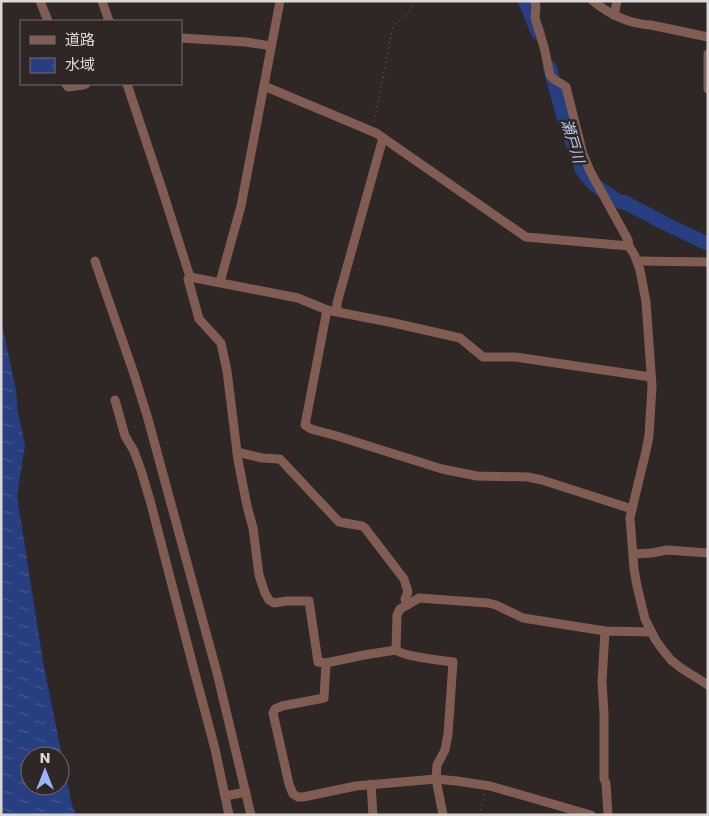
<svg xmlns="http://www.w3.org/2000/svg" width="709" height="816" font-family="Poppins,'Noto Sans JP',sans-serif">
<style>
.water{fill:url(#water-ripples);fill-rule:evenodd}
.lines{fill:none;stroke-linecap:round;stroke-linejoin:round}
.river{stroke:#273e80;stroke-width:14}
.path{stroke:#76706e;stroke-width:1;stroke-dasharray:1 4;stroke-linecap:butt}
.minor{stroke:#815c52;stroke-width:9}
.labels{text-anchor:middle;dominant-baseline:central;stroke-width:5;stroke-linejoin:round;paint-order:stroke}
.water-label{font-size:15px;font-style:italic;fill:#b5c6ed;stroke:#2e2725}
</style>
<defs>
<pattern id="water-ripples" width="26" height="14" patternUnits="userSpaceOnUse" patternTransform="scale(1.25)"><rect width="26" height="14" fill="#273e80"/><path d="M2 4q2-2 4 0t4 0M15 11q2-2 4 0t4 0" fill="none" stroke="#465991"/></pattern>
</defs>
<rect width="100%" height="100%" fill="#2e2725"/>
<path class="water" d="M1,320L16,390L18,413L25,445L17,496L43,662L72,805L76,815H1ZM30,756H60V786H30Z"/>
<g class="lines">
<g class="river">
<path d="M525,1L538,33"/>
<path d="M550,68L564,119L582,170L593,184L620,202H624L666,224L708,244"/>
</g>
<g class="path">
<path d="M374,122L393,26C404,16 408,16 415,1"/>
<path d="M479,815L485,793"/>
</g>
<g class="minor">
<path d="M40,1L48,21"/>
<path d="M102,1L109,21"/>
<path d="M535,1L536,7L535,18L544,47L550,75C553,81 561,82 566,87L583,154L590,171L628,240L629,246L635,256L640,270L646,302L652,386L649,436L646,451L632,509L630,518L634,569L637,586L645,619L655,639L662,649L671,660L681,668L708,685"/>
<path d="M593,1C609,14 630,24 651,25L708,37"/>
<path d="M614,15L617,1"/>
<path d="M181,38L246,42L271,46"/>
<path d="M708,54V89"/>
<path d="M66,84L68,87L83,85L86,84"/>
<path d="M127,84L162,189L190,277L188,279L199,319L221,343L227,371L238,460L247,506L253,528L259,575L265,593L269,600L274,603L287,601H309L318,662L326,663L364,655L396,650"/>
<path d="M264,86L376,133L526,237L629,246"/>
<path d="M95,261L134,374L148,419L217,673L251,815"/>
<path d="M637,261L708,262"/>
<path d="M190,277L298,298L327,310L394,323L460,338L483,357H515L651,377"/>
<path d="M220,282L241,206L280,1"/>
<path d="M327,310L305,425L311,429L337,436L442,469L477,476L528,477L542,480L601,499L632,509"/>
<path d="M337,311V303L383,138"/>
<path d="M115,400L125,436L134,451L141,470L151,504L194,670L215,749L229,815"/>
<path d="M237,452L262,458L280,459L339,522L362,526L365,528L404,579L408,592L405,599L407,605"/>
<path d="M633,554L652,553L667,550L708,553"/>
<path d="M605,631L602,682L604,714V779L606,783L608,815"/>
<path d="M326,663L324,698L282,706L275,709L273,713L289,784L293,794L298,797H303L356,786L436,779L457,781L490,786L591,815"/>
<path d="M371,784L373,815"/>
<path d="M225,796L246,792"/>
<path d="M443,815L436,779L437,765L445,750L448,734L453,662C440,660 405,657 396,650L397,615L400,609L419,598L488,603L496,605L523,618L605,631L651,632"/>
</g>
</g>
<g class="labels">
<g class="water-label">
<text transform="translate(573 141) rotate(73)">瀬戸川</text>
</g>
</g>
<rect width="709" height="816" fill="none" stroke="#dcd7d6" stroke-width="5"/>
<rect x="20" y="20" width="162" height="65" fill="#2e2725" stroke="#746d6c"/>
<rect x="30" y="36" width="25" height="8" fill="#815c52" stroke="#746d6c"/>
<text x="65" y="45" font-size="15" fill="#dcd7d6">道路</text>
<rect x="30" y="58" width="25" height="15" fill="url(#water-ripples)" stroke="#746d6c"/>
<text x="65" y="70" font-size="15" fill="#dcd7d6">水域</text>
<g transform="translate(45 771)"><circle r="24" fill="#2e2725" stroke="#746d6c"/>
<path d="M0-4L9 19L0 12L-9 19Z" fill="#98b6fd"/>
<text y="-8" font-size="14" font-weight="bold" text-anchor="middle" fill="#dcd7d6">N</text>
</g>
</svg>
